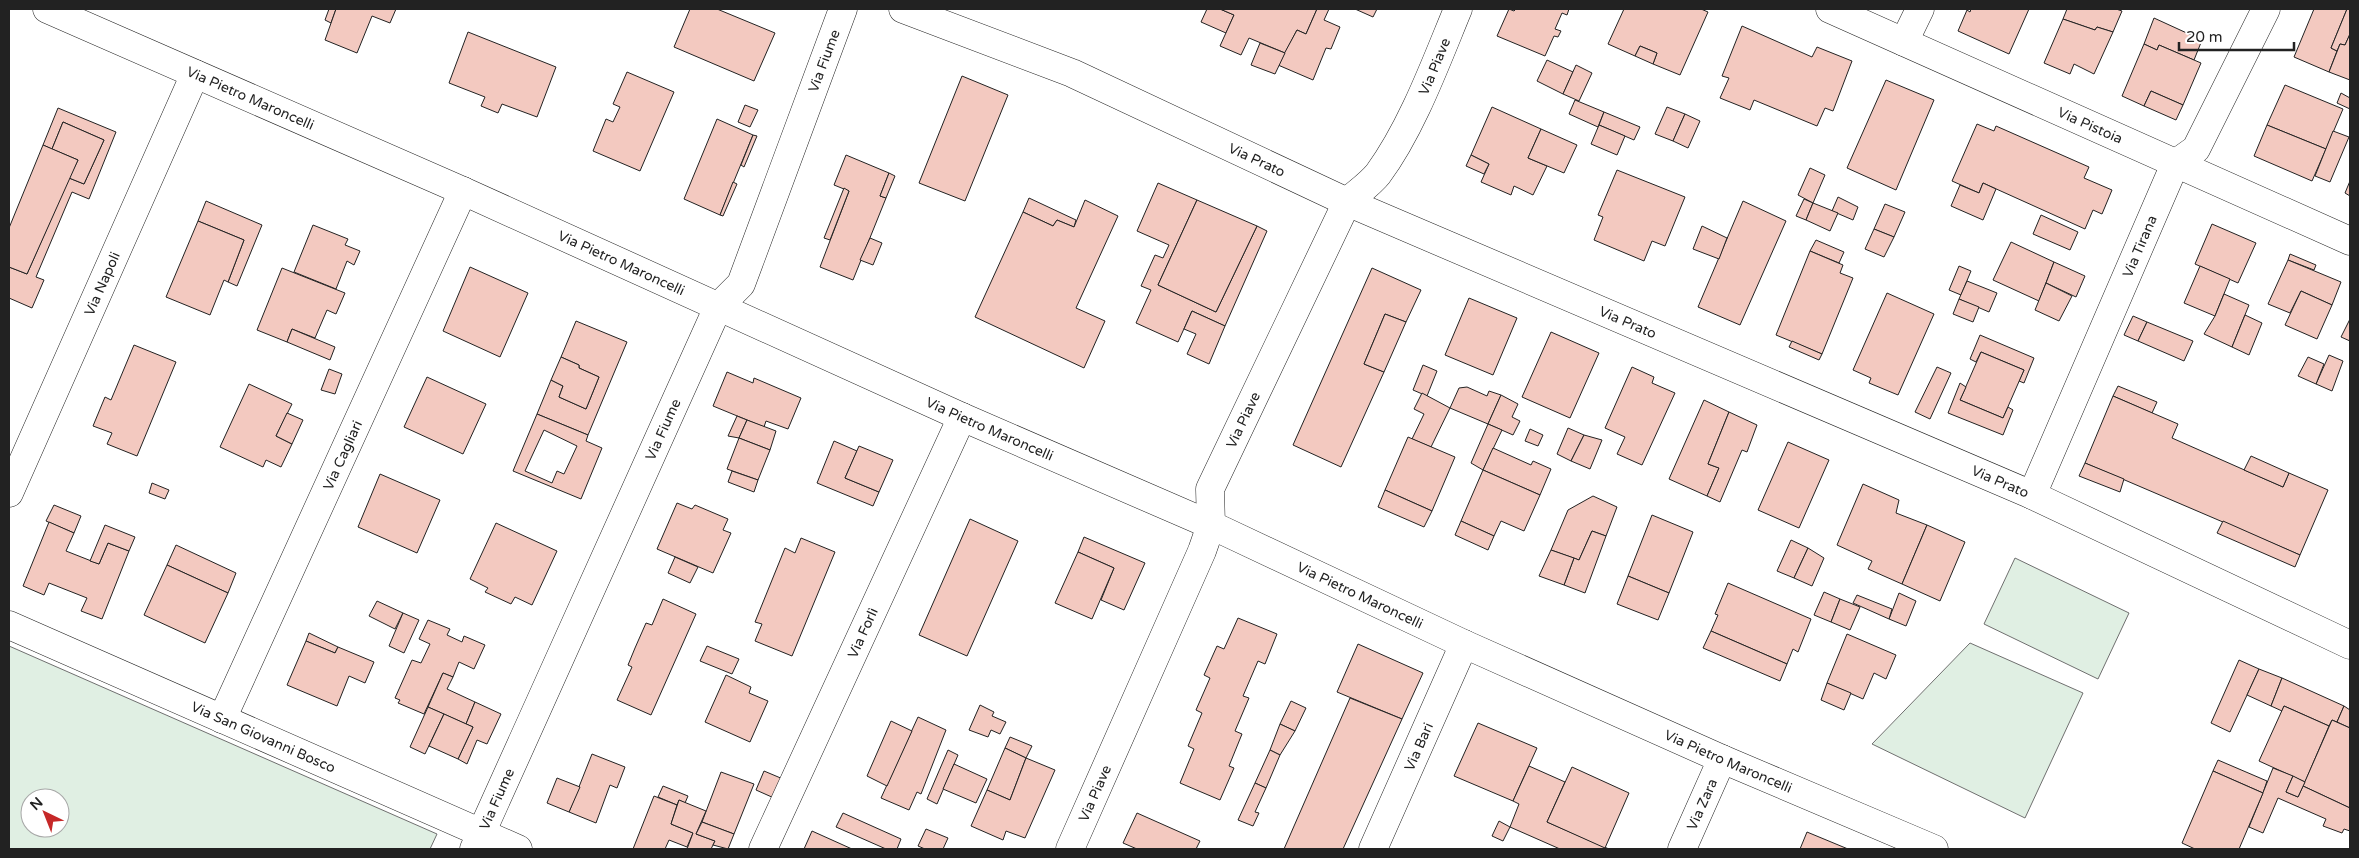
<svg xmlns="http://www.w3.org/2000/svg" width="2359" height="858" font-family="'Varela Round',sans-serif">
<style>
.green{fill:#e0efe3;stroke:#6f6f6f;fill-rule:evenodd}
.building{fill:#f3c9c0;stroke:#222;fill-rule:evenodd}
.lines{fill:none;stroke-linecap:round;stroke-linejoin:round}
.minor-casing{stroke:#222;stroke-width:29}
.minor{stroke:#fff;stroke-width:28}
.labels{text-anchor:middle;dominant-baseline:central;stroke-width:4;stroke-linejoin:round;paint-order:stroke}
.street-label{font-size:14px;fill:#222;stroke:#fff}
</style>
<rect width="100%" height="100%" fill="#fff"/>
<g class="green">
<path d="M2015,558L2129,613L2098,679L1984,624Z"/>
<path d="M1970,643L2083,693L2025,818L1872,744Z"/>
<path d="M9,646L437,834L430,849H9ZM30,798H60V828H30Z"/>
</g>
<g class="building">
<path d="M329,9H336L331,23L325,20Z"/>
<path d="M336,9H396L390,23L372,16L357,53L325,40Z"/>
<path d="M690,9H717L775,33L754,81L674,47Z"/>
<path d="M1207,9H1220L1234,15L1226,33L1201,22Z"/>
<path d="M1220,9H1317L1306,34L1297,30L1285,53L1249,38L1241,55L1220,46L1234,15Z"/>
<path d="M1317,9H1329L1324,20L1340,27L1331,49L1326,48L1313,80L1278,65L1297,30L1306,34Z"/>
<path d="M1355,9H1377L1373,17Z"/>
<path d="M1509,9L1514,11L1516,9H1569L1567,15L1562,13L1555,29L1561,31L1558,37L1554,36L1545,56L1497,36Z"/>
<path d="M1624,9H1701L1708,12L1680,75L1653,64L1657,53L1640,46L1635,56L1608,44Z"/>
<path d="M1971,9H2029L2009,54L1958,31L1967,10L1970,12Z"/>
<path d="M2067,9H2116L2122,11L2113,32L2097,27L2095,30L2063,19Z"/>
<path d="M2314,9H2347L2331,48L2337,51L2329,72L2294,57Z"/>
<path d="M2347,9H2350V34L2345,45L2340,44L2337,51L2331,48Z"/>
<path d="M2154,18L2202,40L2194,60L2159,45L2157,50L2144,44Z"/>
<path d="M2063,19L2095,30L2097,27L2113,32L2094,74L2074,64L2070,74L2044,63Z"/>
<path d="M1742,26L1812,57L1817,47L1852,61L1833,111L1825,108L1817,126L1754,100L1750,110L1720,98L1729,78L1722,76Z"/>
<path d="M468,32L556,67L537,117L502,104L498,113L481,106L485,97L449,83Z"/>
<path d="M2350,34V80L2329,72L2340,44L2345,45Z"/>
<path d="M1260,43L1285,53L1275,74L1251,65Z"/>
<path d="M2144,44L2157,50L2159,45L2201,63L2183,105L2151,91L2144,106L2122,96Z"/>
<path d="M1640,46L1657,53L1653,64L1635,56Z"/>
<path d="M1547,60L1573,72L1563,94L1537,81Z"/>
<path d="M1576,65L1592,73L1579,101L1563,94Z"/>
<path d="M627,72L674,92L640,171L593,151L606,119L613,122L620,107L613,104Z"/>
<path d="M962,76L1008,95L965,201L919,183Z"/>
<path d="M1886,80L1934,100L1896,190L1847,168Z"/>
<path d="M2285,85L2343,109L2326,149L2267,125Z"/>
<path d="M2151,91L2183,105L2176,120L2144,106Z"/>
<path d="M2341,93L2350,98V109L2337,103Z"/>
<path d="M1575,100L1604,112L1598,127L1569,114Z"/>
<path d="M745,105L758,110L750,127L738,122Z"/>
<path d="M1492,107L1541,129L1528,158L1547,166L1533,195L1514,186L1511,195L1481,182L1489,164L1471,155Z"/>
<path d="M1667,107L1685,114L1673,141L1655,134Z"/>
<path d="M58,108L116,132L89,199L72,192L36,277L44,280L32,308L9,298V267L27,274L69,178L84,184L104,140L63,122L52,149L43,145Z"/>
<path d="M1604,112L1640,127L1634,140L1599,125Z"/>
<path d="M1685,114L1700,121L1688,148L1673,141Z"/>
<path d="M717,119L753,135L720,215L684,199Z"/>
<path d="M63,122L104,140L84,184L69,178L78,160L52,149Z"/>
<path d="M1977,124L1994,131L1996,126L2089,167L2084,178L2112,190L2102,214L2093,210L2085,229L1983,183L1979,193L1952,181Z"/>
<path d="M1599,125L1625,136L1617,155L1591,144Z"/>
<path d="M2267,125L2326,149L2312,181L2254,156Z"/>
<path d="M1541,129L1577,145L1564,173L1528,158Z"/>
<path d="M2333,131L2349,137L2330,182L2315,176Z"/>
<path d="M753,135L757,136L744,167L741,165Z"/>
<path d="M43,145L78,160L27,274L9,267V228Z"/>
<path d="M846,155L889,173L880,196L886,198L853,280L820,267L849,191L834,185Z"/>
<path d="M1471,155L1489,164L1484,174L1466,166Z"/>
<path d="M1810,168L1825,175L1813,203L1798,195Z"/>
<path d="M1617,170L1685,197L1665,246L1652,241L1644,261L1594,240L1603,217L1598,215Z"/>
<path d="M889,173L895,176L886,198L880,196Z"/>
<path d="M2350,181V196L2345,193Z"/>
<path d="M733,182L737,184L723,216L720,215Z"/>
<path d="M1158,183L1197,200L1158,285L1216,312L1257,226L1267,231L1225,326L1192,311L1178,342L1136,323L1151,290L1141,286L1155,255L1163,258L1169,245L1137,231Z"/>
<path d="M1983,183L1996,189L1983,220L1951,206L1960,185L1979,193Z"/>
<path d="M844,188L849,191L830,240L824,238Z"/>
<path d="M1838,197L1858,207L1853,220L1832,211Z"/>
<path d="M1029,198L1076,220L1074,227L1057,220L1053,226L1023,212Z"/>
<path d="M1804,199L1813,203L1806,220L1796,216Z"/>
<path d="M1085,200L1118,216L1076,308L1105,321L1084,368L975,317L1023,212L1053,226L1057,220L1074,227Z"/>
<path d="M1197,200L1257,226L1216,312L1158,285Z"/>
<path d="M206,201L262,225L237,286L228,282L244,240L198,221Z"/>
<path d="M1743,201L1786,221L1740,325L1698,307Z"/>
<path d="M1813,203L1838,213L1830,231L1806,220Z"/>
<path d="M1885,204L1905,212L1894,237L1874,229Z"/>
<path d="M2041,215L2078,232L2070,250L2033,234Z"/>
<path d="M198,221L244,240L228,282L224,280L210,315L166,297Z"/>
<path d="M2212,224L2256,243L2238,283L2195,264Z"/>
<path d="M313,225L348,239L345,245L360,251L354,265L347,261L336,289L294,272Z"/>
<path d="M1702,226L1727,238L1719,259L1693,249Z"/>
<path d="M1874,229L1894,237L1884,257L1865,249Z"/>
<path d="M870,238L882,243L873,265L860,260Z"/>
<path d="M1816,240L1844,252L1839,263L1810,251Z"/>
<path d="M2011,242L2054,262L2039,301L1993,280Z"/>
<path d="M1810,251L1843,265L1840,273L1853,278L1822,354L1776,335Z"/>
<path d="M2290,254L2316,265L2314,270L2288,260Z"/>
<path d="M2288,260L2341,282L2332,305L2301,291L2290,313L2268,304Z"/>
<path d="M2054,262L2085,276L2076,297L2046,283Z"/>
<path d="M1959,266L1971,271L1961,295L1949,290Z"/>
<path d="M2200,266L2230,279L2215,316L2184,303Z"/>
<path d="M470,267L528,293L500,357L443,331Z"/>
<path d="M282,268L345,293L336,314L327,310L315,338L292,329L287,342L257,330Z"/>
<path d="M1372,268L1421,290L1406,322L1385,314L1364,364L1384,372L1341,467L1293,445Z"/>
<path d="M1967,281L1997,293L1989,312L1959,299Z"/>
<path d="M2046,283L2072,296L2059,321L2035,310Z"/>
<path d="M2301,291L2332,305L2317,339L2285,325Z"/>
<path d="M1887,293L1934,314L1898,395L1869,383L1871,378L1853,370Z"/>
<path d="M2224,294L2249,305L2232,347L2204,334L2215,316Z"/>
<path d="M1469,298L1517,318L1493,375L1445,355Z"/>
<path d="M1959,299L1979,307L1973,322L1953,314Z"/>
<path d="M1192,311L1225,326L1209,364L1187,354L1196,334L1184,329Z"/>
<path d="M1385,314L1406,322L1384,372L1364,364Z"/>
<path d="M2245,315L2262,323L2249,355L2232,347Z"/>
<path d="M2133,316L2147,322L2138,341L2124,335Z"/>
<path d="M2350,319V341L2341,337Z"/>
<path d="M576,321L627,342L588,435L537,414L551,380L563,386L559,397L586,409L599,377L579,368V365L561,357Z"/>
<path d="M2147,322L2193,341L2184,361L2138,341Z"/>
<path d="M292,329L335,347L330,360L287,342Z"/>
<path d="M1551,332L1599,353L1570,418L1522,397Z"/>
<path d="M1980,335L2034,358L2024,383L2019,381L2024,370L1981,352L1976,362L1970,359Z"/>
<path d="M1792,341L1822,354L1819,360L1789,347Z"/>
<path d="M134,345L176,362L137,456L107,444L112,433L93,426L105,397L111,400Z"/>
<path d="M1981,352L2024,370L2003,418L1960,400Z"/>
<path d="M2329,355L2343,361L2332,391L2316,384Z"/>
<path d="M561,357L579,365V368L599,377L586,409L559,397L563,386L551,380Z"/>
<path d="M2308,357L2324,364L2316,384L2298,376Z"/>
<path d="M1423,365L1437,371L1427,396L1413,390Z"/>
<path d="M1632,367L1654,377L1652,383L1675,393L1642,465L1617,454L1625,437L1605,428Z"/>
<path d="M1937,367L1951,373L1930,419L1915,412Z"/>
<path d="M329,369L342,374L335,394L321,390Z"/>
<path d="M727,372L753,383L754,378L801,398L788,429L766,421L764,427L713,406Z"/>
<path d="M427,377L486,404L463,454L404,427Z"/>
<path d="M1960,383L1966,387L1960,400L2003,418L2008,407L2013,410L2003,435L1948,413Z"/>
<path d="M249,384L292,404L276,436L292,444L281,467L266,460L263,467L220,447Z"/>
<path d="M2118,386L2157,402L2152,413L2113,396Z"/>
<path d="M1467,387L1487,396L1489,391L1501,395L1488,424L1450,408L1459,388Z"/>
<path d="M1422,393L1450,408L1431,447L1412,439L1424,414L1414,409Z"/>
<path d="M1501,395L1518,404L1512,417L1520,421L1513,435L1488,424Z"/>
<path d="M2113,396L2178,424L2172,438L2283,487L2289,473L2328,490L2300,555L2085,463Z"/>
<path d="M1704,400L1729,412L1708,464L1719,468L1707,496L1669,479Z"/>
<path d="M1729,412L1757,425L1747,452L1742,450L1720,502L1707,496L1719,468L1708,464Z"/>
<path d="M287,413L303,420L292,444L276,436Z"/>
<path d="M537,414L588,435L586,441L602,448L581,499L513,471ZM544,430L577,446L564,474L557,471L552,483L525,471Z"/>
<path d="M737,416L747,420L739,438L728,436Z"/>
<path d="M747,420L776,431L770,450L739,438Z"/>
<path d="M1488,424L1502,430L1483,470L1471,463Z"/>
<path d="M1568,428L1584,435L1571,461L1557,454Z"/>
<path d="M1530,429L1543,435L1538,446L1525,441Z"/>
<path d="M1584,435L1602,440L1590,469L1571,461Z"/>
<path d="M1408,437L1455,457L1432,511L1385,490Z"/>
<path d="M739,438L770,450L758,480L727,469Z"/>
<path d="M834,441L857,451L845,478L879,492L873,506L817,483Z"/>
<path d="M1788,442L1829,460L1799,528L1758,510Z"/>
<path d="M859,446L893,460L879,492L845,478Z"/>
<path d="M1493,448L1531,465L1533,461L1551,469L1540,495L1483,470Z"/>
<path d="M2251,456L2289,473L2283,487L2244,470Z"/>
<path d="M2085,463L2124,479L2120,492L2079,476Z"/>
<path d="M1483,470L1540,495L1524,531L1501,521L1494,536L1461,521Z"/>
<path d="M732,471L758,480L754,492L728,482Z"/>
<path d="M380,474L440,500L417,553L358,527Z"/>
<path d="M152,483L169,490L165,499L149,493Z"/>
<path d="M1863,484L1899,500L1896,513L1927,525L1902,584L1868,569L1872,561L1837,545Z"/>
<path d="M1385,490L1432,511L1424,527L1378,507Z"/>
<path d="M1593,496L1617,507L1606,536L1592,531L1579,560L1551,550L1568,510Z"/>
<path d="M677,503L692,509L695,505L728,519L723,530L731,533L713,573L657,549Z"/>
<path d="M54,505L81,516L74,533L46,521Z"/>
<path d="M1652,515L1693,532L1669,593L1628,576Z"/>
<path d="M970,519L1018,541L967,656L919,635Z"/>
<path d="M1461,521L1494,536L1488,550L1455,535Z"/>
<path d="M2223,521L2300,555L2295,567L2217,533Z"/>
<path d="M49,522L74,533L66,551L99,564L108,543L129,551L102,619L81,611L87,598L49,583L44,595L23,586Z"/>
<path d="M496,523L557,551L532,605L515,597L511,604L485,592L488,588L470,579Z"/>
<path d="M105,525L135,537L129,551L108,543L99,564L90,561Z"/>
<path d="M1927,525L1965,542L1940,601L1902,584Z"/>
<path d="M1592,531L1606,536L1585,593L1564,585L1574,558L1579,560Z"/>
<path d="M1084,537L1145,563L1124,610L1101,600L1114,568L1078,552Z"/>
<path d="M801,538L835,552L792,656L755,641L762,624L755,622L785,548L795,553Z"/>
<path d="M1791,540L1808,548L1794,578L1777,571Z"/>
<path d="M176,545L236,573L228,593L167,565Z"/>
<path d="M1808,548L1824,558L1812,586L1794,578Z"/>
<path d="M1551,550L1574,558L1564,585L1539,576Z"/>
<path d="M1078,552L1114,568L1092,619L1055,603Z"/>
<path d="M675,557L698,567L690,583L668,573Z"/>
<path d="M167,565L228,593L205,643L144,615Z"/>
<path d="M1628,576L1669,593L1658,620L1617,604Z"/>
<path d="M1728,583L1811,619L1798,652L1793,649L1787,664L1711,631L1718,615L1715,614Z"/>
<path d="M1824,592L1840,599L1831,622L1814,615Z"/>
<path d="M1899,593L1916,601L1906,626L1889,619Z"/>
<path d="M1857,595L1892,609L1889,619L1853,603Z"/>
<path d="M663,599L696,614L651,715L617,700L632,667L628,665L635,648L646,623L652,625Z"/>
<path d="M1840,599L1860,607L1850,630L1831,622Z"/>
<path d="M377,601L403,613L395,629L369,616Z"/>
<path d="M403,613L419,620L404,653L389,646Z"/>
<path d="M1238,618L1277,634L1265,664L1258,661L1243,696L1249,698L1235,731L1242,734L1229,766L1234,768L1220,800L1180,783L1194,749L1188,746L1202,713L1196,710L1210,678L1204,675L1217,646L1224,649Z"/>
<path d="M428,620L450,629L447,635L462,642L464,636L485,645L474,669L459,662L453,677L443,673L424,714L398,703L400,700L395,698L412,660L421,663L430,644L419,639Z"/>
<path d="M1711,631L1787,664L1780,681L1703,648Z"/>
<path d="M309,633L338,647L335,653L306,641Z"/>
<path d="M1847,634L1896,655L1886,679L1874,673L1863,699L1827,683Z"/>
<path d="M306,641L335,653L338,647L374,662L365,683L349,676L337,706L287,685Z"/>
<path d="M1358,644L1423,673L1402,719L1337,692Z"/>
<path d="M707,646L739,659L732,674L700,661Z"/>
<path d="M2239,660L2259,669L2230,732L2211,723Z"/>
<path d="M2259,669L2282,678L2271,706L2247,695Z"/>
<path d="M443,673L453,677L447,689L475,702L466,724L428,707Z"/>
<path d="M726,675L751,687L749,693L768,701L750,742L705,722Z"/>
<path d="M2282,678L2344,706L2337,722L2332,720L2329,726L2284,706L2282,711L2271,706Z"/>
<path d="M1827,683L1851,693L1844,710L1821,700Z"/>
<path d="M1350,698L1402,719L1343,849H1284Z"/>
<path d="M1291,701L1306,708L1295,731L1280,724Z"/>
<path d="M475,702L501,714L487,744L477,740L467,764L458,759L473,727L466,724Z"/>
<path d="M980,705L994,712L992,716L1006,722L1000,734L991,730L988,737L969,730Z"/>
<path d="M2284,706L2329,726L2305,782L2259,761Z"/>
<path d="M2344,706L2350,710V728L2337,722Z"/>
<path d="M428,707L444,714L425,754L410,747Z"/>
<path d="M444,714L473,727L458,759L429,746Z"/>
<path d="M918,717L946,730L921,794L917,792L909,810L881,798Z"/>
<path d="M2332,720L2350,728V808L2303,786Z"/>
<path d="M891,721L912,731L887,786L867,776Z"/>
<path d="M1478,723L1537,748L1513,801L1454,776Z"/>
<path d="M1280,724L1295,731L1280,755L1270,750Z"/>
<path d="M1010,737L1032,746L1026,758L1005,748Z"/>
<path d="M1005,748L1026,758L1010,800L987,790Z"/>
<path d="M948,750L958,755L937,804L927,799Z"/>
<path d="M1270,750L1280,755L1266,788L1255,783Z"/>
<path d="M592,754L625,767L617,788L610,785L596,823L569,812Z"/>
<path d="M1026,758L1055,770L1025,838L1006,831L1003,840L971,826L987,790L1010,800Z"/>
<path d="M2218,760L2267,781L2263,793L2213,771Z"/>
<path d="M954,764L987,779L976,803L943,789Z"/>
<path d="M1529,766L1565,782L1547,822L1609,849H1560L1510,827L1519,804L1513,801Z"/>
<path d="M1572,767L1629,793L1605,848L1547,822Z"/>
<path d="M2273,768L2293,776L2286,792L2298,797L2303,786L2350,808V831L2344,829L2342,833L2323,826L2326,819L2278,798L2263,833L2249,827Z"/>
<path d="M764,771L783,779L774,798L756,790Z"/>
<path d="M2213,771L2263,793L2239,849H2195L2182,843Z"/>
<path d="M721,772L754,784L734,834L702,822Z"/>
<path d="M2293,776L2305,782L2298,797L2286,792Z"/>
<path d="M557,778L580,787L569,812L547,803Z"/>
<path d="M1255,783L1266,788L1255,812L1259,813L1253,826L1238,820Z"/>
<path d="M663,786L688,796L685,803L679,800L677,805L658,797Z"/>
<path d="M654,796L677,805L671,824L693,833L687,847L669,840L665,849H633Z"/>
<path d="M679,800L706,811L696,834L715,841L711,849H687L693,833L671,824Z"/>
<path d="M843,813L901,839L897,849H886L836,827Z"/>
<path d="M1137,813L1200,841L1196,849H1137L1123,843Z"/>
<path d="M1499,821L1510,827L1503,841L1492,836Z"/>
<path d="M702,822L734,834L728,849L713,845L715,841L696,834Z"/>
<path d="M926,829L948,838L943,849H925L918,846Z"/>
<path d="M812,831L852,849H804Z"/>
<path d="M1807,832L1848,849H1800Z"/>
</g>
<g class="lines">
<g class="minor-casing">
<g id="minor">
<path id="s1" d="M47,9L463,191L962,417L1211,525L1464,644L1722,759L1934,849"/>
<path id="s2" d="M903,9L1072,73L1347,202L2032,495L2350,645"/>
<path id="s3" d="M1830,9L2350,241"/>
<path d="M1904,42L1920,9"/>
<path id="s4" d="M9,493L195,74"/>
<path id="s5" d="M2032,495L2175,164L2196,149L2266,9"/>
<path id="s6" d="M9,625L518,849"/>
<path id="s7" d="M222,719L463,191"/>
<path id="s8" d="M474,849L718,307L741,284L843,9"/>
<path id="s9" d="M763,849L962,417"/>
<path id="s10" d="M1070,849L1202,551L1211,525L1210,489L1347,202C1357,193 1370,184 1378,174C1412,128 1436,62 1458,9"/>
<path id="s11" d="M1373,849L1464,644"/>
<path id="s12" d="M1682,849L1722,759"/>
</g>
</g>
<use href="#minor" class="minor"/>
</g>
<g class="labels">
<g class="street-label">
<text stroke="none"><textPath href="#s8" startOffset="865">Via Fiume</textPath></text>
<text stroke="none"><textPath href="#s10" startOffset="871">Via Piave</textPath></text>
<text stroke="none"><textPath href="#s1" startOffset="222">Via Pietro Maroncelli</textPath></text>
<text stroke="none"><textPath href="#s3" startOffset="285">Via Pistoia</textPath></text>
<text stroke="none"><textPath href="#s2" startOffset="385">Via Prato</textPath></text>
<text stroke="none"><textPath href="#s5" startOffset="271">Via Tirana</textPath></text>
<text stroke="none"><textPath href="#s1" startOffset="628">Via Pietro Maroncelli</textPath></text>
<text stroke="none"><textPath href="#s4" startOffset="229">Via Napoli</textPath></text>
<text stroke="none"><textPath href="#s2" startOffset="790">Via Prato</textPath></text>
<text stroke="none"><textPath href="#s10" startOffset="466">Via Piave</textPath></text>
<text stroke="none"><textPath href="#s8" startOffset="460">Via Fiume</textPath></text>
<text stroke="none"><textPath href="#s1" startOffset="1032">Via Pietro Maroncelli</textPath></text>
<text stroke="none"><textPath href="#s7" startOffset="290">Via Cagliari</textPath></text>
<text stroke="none"><textPath href="#s2" startOffset="1195">Via Prato</textPath></text>
<text stroke="none"><textPath href="#s1" startOffset="1438">Via Pietro Maroncelli</textPath></text>
<text stroke="none"><textPath href="#s9" startOffset="238">Via Forlì</textPath></text>
<text stroke="none"><textPath href="#s6" startOffset="278">Via San Giovanni Bosco</textPath></text>
<text stroke="none"><textPath href="#s11" startOffset="112">Via Bari</textPath></text>
<text stroke="none"><textPath href="#s1" startOffset="1842">Via Pietro Maroncelli</textPath></text>
<text stroke="none"><textPath href="#s10" startOffset="61">Via Piave</textPath></text>
<text stroke="none"><textPath href="#s8" startOffset="55">Via Fiume</textPath></text>
<text stroke="none"><textPath href="#s12" startOffset="49">Via Zara</textPath></text>
</g>
</g>
<rect width="2359" height="858" fill="none" stroke="#222222" stroke-width="20"/>
<g transform="translate(45 813) rotate(317)"><circle r="24" fill="#ffffff" stroke="#a7a7a7"/>
<path d="M0-4L9 19L0 12L-9 19Z" fill="#c62828"/>
<text y="-8" font-size="14" font-weight="bold" text-anchor="middle" fill="#222222">N</text>
</g>
<path d="M2179 42v8h115v-8" fill="none" stroke="#222222" stroke-width="2.5"/>
<text x="2186" y="42" font-size="15" fill="#222222" stroke="#ffffff" stroke-width="4" paint-order="stroke">20 m</text>
</svg>
